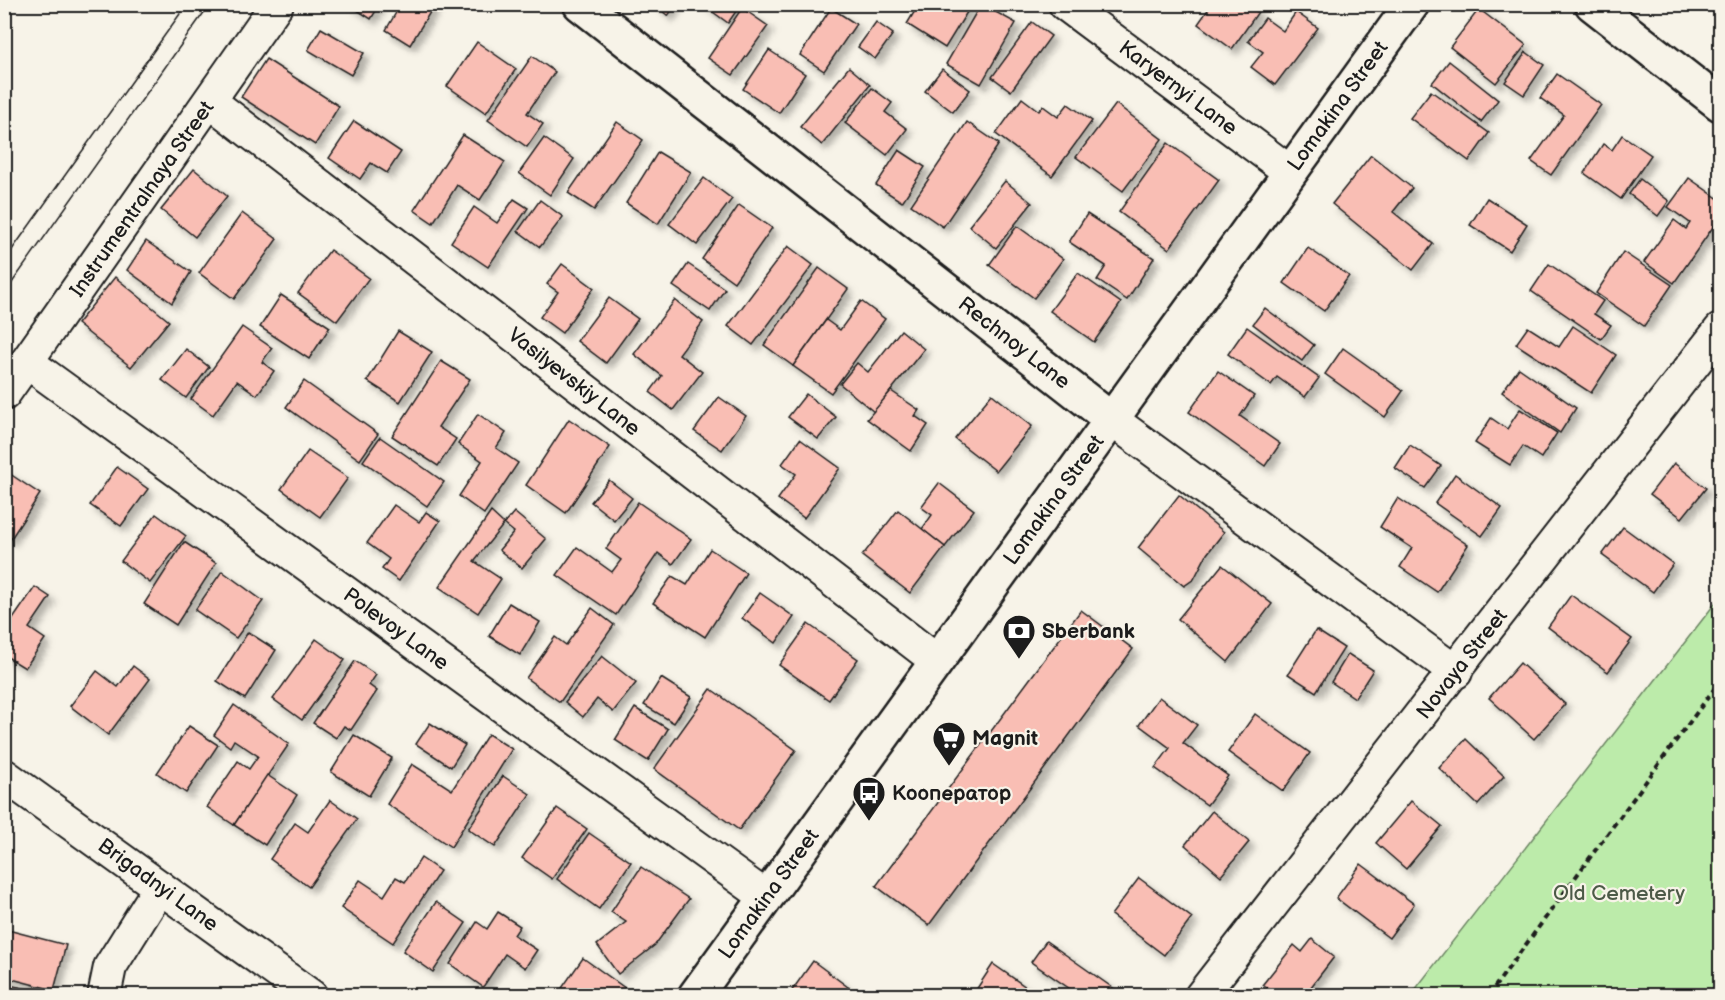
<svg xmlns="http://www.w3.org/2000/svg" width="1725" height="1000" font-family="'Balsamiq Sans',sans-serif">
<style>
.green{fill:#bcebaa;stroke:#6c8463;stroke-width:1.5}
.building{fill:#f9beb4;stroke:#1c1c1c;stroke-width:1.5;filter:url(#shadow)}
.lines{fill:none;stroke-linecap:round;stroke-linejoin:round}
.minor-casing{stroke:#1c1c1c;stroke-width:36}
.major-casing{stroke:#1c1c1c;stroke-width:38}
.path{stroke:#1c1c1c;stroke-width:4;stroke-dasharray:6 4.5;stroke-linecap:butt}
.minor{stroke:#f7f3e8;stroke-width:32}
.major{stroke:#f7f3e8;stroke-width:33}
.tram{stroke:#1c1c1c;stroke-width:1.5}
.labels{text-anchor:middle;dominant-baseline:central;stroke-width:4.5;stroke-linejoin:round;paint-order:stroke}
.street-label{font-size:21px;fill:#1c1c1c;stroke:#f7f3e8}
.poi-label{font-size:21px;font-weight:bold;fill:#1c1c1c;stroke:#f7f3e8;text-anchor:start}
.park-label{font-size:21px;fill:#4c5a47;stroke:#f7f3e8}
</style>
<defs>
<filter id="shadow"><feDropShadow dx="5.5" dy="5.5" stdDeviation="3" flood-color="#0004"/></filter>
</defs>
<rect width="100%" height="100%" fill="#f7f3e8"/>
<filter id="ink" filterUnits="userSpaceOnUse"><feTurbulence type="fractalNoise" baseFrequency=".0167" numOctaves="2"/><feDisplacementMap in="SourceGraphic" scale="12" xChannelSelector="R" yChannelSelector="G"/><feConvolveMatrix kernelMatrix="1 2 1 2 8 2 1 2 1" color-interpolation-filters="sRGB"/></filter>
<g filter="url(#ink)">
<path class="green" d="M1720,597V995H1411Z"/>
<g class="building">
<path d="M348,4H380L371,19Z"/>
<path d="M401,4H435L410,45L386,30Z"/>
<path d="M654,4H676L668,16Z"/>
<path d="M702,4H741L728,23Z"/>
<path d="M919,4H972L945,48L907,24Z"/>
<path d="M981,4L1016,23L981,84L946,64Z"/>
<path d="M1212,4H1248L1258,12L1232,49L1198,24Z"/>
<path d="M742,8L768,26L733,75L708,58Z"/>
<path d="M831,8L856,24L824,71L800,55Z"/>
<path d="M1479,9L1526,45L1496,83L1450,47Z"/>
<path d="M1296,12L1318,28L1275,85L1251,67L1263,52L1248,41L1265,18L1283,31Z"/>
<path d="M876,22L893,34L875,59L858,47Z"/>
<path d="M1032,22L1051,36L1011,91L992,77Z"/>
<path d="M321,28L364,53L351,75L308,50Z"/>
<path d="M477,42L516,69L486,113L447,86Z"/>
<path d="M769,50L805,74L779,113L743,89Z"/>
<path d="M1526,52L1544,65L1524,95L1505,82Z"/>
<path d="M532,56L555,72L527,113L543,124L527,147L488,120Z"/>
<path d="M266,59L339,106L315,145L241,97Z"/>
<path d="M1449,61L1498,100L1481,122L1432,83Z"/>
<path d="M849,67L870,85L822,145L800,127Z"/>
<path d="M942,69L970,90L953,112L925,91Z"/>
<path d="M1557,74L1601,105L1551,175L1531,161L1564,115L1540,98Z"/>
<path d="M872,88L892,103L885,112L907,129L887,155L845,123Z"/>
<path d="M1431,91L1489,133L1469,161L1410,118Z"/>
<path d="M1022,98L1039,111L1043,106L1058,117L1068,104L1092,121L1052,176L996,134Z"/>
<path d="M1116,104L1162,139L1123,191L1076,157Z"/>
<path d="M354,121L401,152L387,173L371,163L360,179L329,158Z"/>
<path d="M617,122L643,140L594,210L568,193Z"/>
<path d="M967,122L999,144L943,227L911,205Z"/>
<path d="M463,135L505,162L480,200L457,185L433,223L414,210Z"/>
<path d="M1622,135L1651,155L1621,199L1584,173L1603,144L1612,150Z"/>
<path d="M544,138L574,159L550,195L519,173Z"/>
<path d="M1168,143L1219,180L1169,249L1119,212Z"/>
<path d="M899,150L925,167L902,202L876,185Z"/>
<path d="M658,152L691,172L658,224L626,203Z"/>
<path d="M1371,155L1412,188L1393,212L1433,244L1413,270L1332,204Z"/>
<path d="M194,169L227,196L195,237L161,210Z"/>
<path d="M704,178L732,199L697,245L669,224Z"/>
<path d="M1689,178L1720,200V217L1674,283L1644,262L1674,220L1686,229L1690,223L1668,207Z"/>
<path d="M1640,179L1669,201L1658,216L1629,194Z"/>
<path d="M1005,181L1032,203L996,248L969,226Z"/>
<path d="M1487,198L1527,224L1510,251L1470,225Z"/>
<path d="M514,199L528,208L488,267L451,242L474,207L497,223Z"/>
<path d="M540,200L563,217L540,247L518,231Z"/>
<path d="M739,205L772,228L734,282L702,259Z"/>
<path d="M242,213L277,239L234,299L199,273Z"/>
<path d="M1087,214L1154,258L1127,300L1097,280L1106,266L1069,242Z"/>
<path d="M1017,226L1063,259L1034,298L989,265Z"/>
<path d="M146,241L191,272L172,303L127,270Z"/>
<path d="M788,246L813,265L753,345L728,326Z"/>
<path d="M1308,248L1349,276L1324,311L1284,283Z"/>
<path d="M330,250L369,278L337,321L298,293Z"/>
<path d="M1623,252L1672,285L1644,326L1596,293Z"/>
<path d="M562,264L594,288L562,333L540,317L558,292L547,284Z"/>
<path d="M688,264L725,289L710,311L673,286Z"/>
<path d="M1549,264L1603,301L1594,314L1611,325L1601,339L1531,291Z"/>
<path d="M819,268L848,289L793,366L764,345Z"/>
<path d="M1078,273L1121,303L1094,342L1050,311Z"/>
<path d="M115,277L169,321L131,367L77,324Z"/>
<path d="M281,295L330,327L309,359L260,327Z"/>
<path d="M609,298L638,319L606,363L577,341Z"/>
<path d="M675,300L703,322L679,354L702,372L673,410L650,392L662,376L634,354Z"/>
<path d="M861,301L885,319L831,393L793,366L826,320L840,330Z"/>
<path d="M1265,308L1314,345L1302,361L1253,324Z"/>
<path d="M1573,326L1616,355L1591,393L1516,344L1528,327L1559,347Z"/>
<path d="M242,327L272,348L262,362L274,371L257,395L237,381L213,415L191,399Z"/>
<path d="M1247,327L1319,378L1305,397L1277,377L1271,385L1228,354Z"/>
<path d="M901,330L924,349L874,412L840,384L857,363L868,372Z"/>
<path d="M398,331L432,352L400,402L367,381Z"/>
<path d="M1343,348L1403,391L1385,417L1325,374Z"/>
<path d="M186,349L209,367L186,398L162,380Z"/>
<path d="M441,361L470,379L438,427L456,439L438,466L392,436Z"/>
<path d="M1519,368L1576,408L1560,433L1502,392Z"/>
<path d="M1218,371L1254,396L1240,416L1280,444L1265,466L1189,412Z"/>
<path d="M304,381L378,434L360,460L286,407Z"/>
<path d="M891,391L919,410L915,416L928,425L911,451L867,419Z"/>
<path d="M806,394L836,417L818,439L788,417Z"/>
<path d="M992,394L1032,426L996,471L955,439Z"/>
<path d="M719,397L746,416L722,450L694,431Z"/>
<path d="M1720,400V420L1711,411Z"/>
<path d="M1520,409L1557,433L1541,458L1523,446L1510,465L1475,443L1491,418L1507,429Z"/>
<path d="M478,414L506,433L496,448L518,463L484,514L459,496L482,461L458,444Z"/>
<path d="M569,419L610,447L566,513L526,485Z"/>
<path d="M380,437L444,482L427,506L363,461Z"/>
<path d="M800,439L840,468L804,518L778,499L796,474L782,464Z"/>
<path d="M1410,445L1441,466L1425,488L1395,468Z"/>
<path d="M308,451L348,478L320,517L281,489Z"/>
<path d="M1674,463L1706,488L1682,518L1650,494Z"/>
<path d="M117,467L148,489L121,526L90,505Z"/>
<path d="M4,470L40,494L10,540L4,536Z"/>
<path d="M1455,474L1502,508L1482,536L1435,503Z"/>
<path d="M609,480L632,498L614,520L591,502Z"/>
<path d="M939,483L974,510L945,547L922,529L932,515L921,507Z"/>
<path d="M1179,495L1224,532L1207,554L1194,579L1184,586L1138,548Z"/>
<path d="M1398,498L1468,545L1437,592L1400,567L1412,548L1380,527Z"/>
<path d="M638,502L691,539L673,564L658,553L616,615L557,575L577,547L612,572L621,560L606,549Z"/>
<path d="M394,505L419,522L426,512L440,521L399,581L382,569L389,559L367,543Z"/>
<path d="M898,510L945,547L910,593L862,556Z"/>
<path d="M491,512L504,524L474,561L501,579L478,613L439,587Z"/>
<path d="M514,512L546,539L522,568L499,550L514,532L504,524Z"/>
<path d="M156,514L186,536L150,583L121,561Z"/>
<path d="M1623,527L1673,564L1653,592L1602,555Z"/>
<path d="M184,542L216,563L176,625L144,604Z"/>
<path d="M710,549L746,573L705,637L653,603L672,576L687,585Z"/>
<path d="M1222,565L1272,604L1228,662L1178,619Z"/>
<path d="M222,571L263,601L236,638L195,610Z"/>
<path d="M35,587L50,597L29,628L45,639L25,668L4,655V632Z"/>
<path d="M760,593L794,617L776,643L742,618Z"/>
<path d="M1571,595L1632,639L1608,672L1548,627Z"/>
<path d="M509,603L540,622L520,655L489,636Z"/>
<path d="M592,608L614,625L560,702L526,678L555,637L566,645Z"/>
<path d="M1081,610L1133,649L929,925L876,886Z"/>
<path d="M808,624L858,659L829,700L779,665Z"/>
<path d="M1316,630L1344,648L1316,692L1288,674Z"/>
<path d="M248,632L276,650L245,699L217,681Z"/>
<path d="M316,639L345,660L302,720L273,699Z"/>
<path d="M1348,654L1373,670L1355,698L1331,682Z"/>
<path d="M602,656L636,683L613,712L597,699L583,717L565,702Z"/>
<path d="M355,661L376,675L369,685L377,691L351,730L344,726L336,738L313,723Z"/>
<path d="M1520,663L1565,704L1534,739L1489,698Z"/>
<path d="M133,666L150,679L108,735L70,706L97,671L118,687Z"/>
<path d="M661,678L691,697L674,723L644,705Z"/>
<path d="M711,689L796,750L739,830L654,769Z"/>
<path d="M1159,697L1197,725L1183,743L1228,776L1207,805L1155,768L1170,748L1139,725Z"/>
<path d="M234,705L289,744L234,825L207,807L238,761L249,769L258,756L234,740L230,747L214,735Z"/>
<path d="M635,708L668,729L648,761L615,740Z"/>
<path d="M1255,714L1310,753L1283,791L1228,752Z"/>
<path d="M430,723L465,745L451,767L416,744Z"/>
<path d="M189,726L218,745L186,793L157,773Z"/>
<path d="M488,734L512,749L451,847L387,804L412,764L452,790Z"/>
<path d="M354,735L392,758L369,796L331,772Z"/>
<path d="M1466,739L1504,776L1478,805L1439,768Z"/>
<path d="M267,775L297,795L265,845L234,825Z"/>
<path d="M503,776L530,794L495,847L468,829Z"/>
<path d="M330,800L357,819L309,887L270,859L295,823L308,832Z"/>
<path d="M1411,801L1442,826L1406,869L1376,843Z"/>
<path d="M557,808L587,829L552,879L522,858Z"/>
<path d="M1212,811L1249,842L1221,876L1185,845Z"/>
<path d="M589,833L631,862L599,909L557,879Z"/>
<path d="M421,858L440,871L393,943L341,908L360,880L384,896L396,877L405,882Z"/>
<path d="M1361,864L1414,904L1389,938L1336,898Z"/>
<path d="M641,867L689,899L655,945L618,974L597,945L626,922L611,912Z"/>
<path d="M1139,878L1192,918L1164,955L1111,915Z"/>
<path d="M436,902L466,923L433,972L403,951Z"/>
<path d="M498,912L520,926L514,935L537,950L525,968L505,954L483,987L450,964L477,922L487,929Z"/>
<path d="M4,929L66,945L54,990L4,977Z"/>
<path d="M1312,939L1334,957L1304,996H1277L1263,984L1294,945L1302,952Z"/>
<path d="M1046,941L1123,995L1075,996L1076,993L1031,962Z"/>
<path d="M583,958L629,991L626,996H572L562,988Z"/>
<path d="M813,961L860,996H788Z"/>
<path d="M993,964L1039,996H972Z"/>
<path d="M4,984L53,994V996H4Z"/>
</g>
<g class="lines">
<g class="minor-casing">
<g id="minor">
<path d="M1065,4L1290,172"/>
<path d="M211,102L937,661"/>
<path d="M27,362L766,897"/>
<path d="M4,394L277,4"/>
<path d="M1112,420L1456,672"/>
<path d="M4,775L311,996"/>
<path d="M104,996L110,967L160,887"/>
<path d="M1201,996L1720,330"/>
</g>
</g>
<g class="major-casing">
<g id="major">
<path d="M580,4L1112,420"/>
<path d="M1592,4L1720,104"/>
<path d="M695,996L1412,4"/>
</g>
</g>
<path class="path" d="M1488,996L1720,681"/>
<use href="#minor" class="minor"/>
<use href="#major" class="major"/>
<g class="tram">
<path d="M4,261L187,4"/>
<path d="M4,294L210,4"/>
</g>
</g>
</g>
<defs>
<g id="bank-pin" transform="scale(1.725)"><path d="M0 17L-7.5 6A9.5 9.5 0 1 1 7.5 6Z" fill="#1c1c1c" stroke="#f7f3e8"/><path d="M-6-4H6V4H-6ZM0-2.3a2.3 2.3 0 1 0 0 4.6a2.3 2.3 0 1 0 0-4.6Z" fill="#fff"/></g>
<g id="supermarket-pin" transform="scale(1.725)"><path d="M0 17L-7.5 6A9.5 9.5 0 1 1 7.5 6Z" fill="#1c1c1c" stroke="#f7f3e8"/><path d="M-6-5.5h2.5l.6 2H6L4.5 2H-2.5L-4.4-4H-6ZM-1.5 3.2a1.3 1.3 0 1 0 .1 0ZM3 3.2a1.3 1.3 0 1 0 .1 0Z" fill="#fff"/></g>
<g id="bus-pin" transform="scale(1.725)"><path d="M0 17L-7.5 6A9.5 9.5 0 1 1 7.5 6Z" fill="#1c1c1c" stroke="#f7f3e8"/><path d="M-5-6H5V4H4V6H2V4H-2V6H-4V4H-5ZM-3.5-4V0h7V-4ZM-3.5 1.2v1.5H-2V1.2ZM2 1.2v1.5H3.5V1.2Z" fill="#fff"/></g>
</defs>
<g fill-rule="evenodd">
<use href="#bank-pin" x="1019" y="631"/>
<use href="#supermarket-pin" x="949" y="738"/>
<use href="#bus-pin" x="869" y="793"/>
</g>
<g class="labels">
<g class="street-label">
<text transform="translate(1178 88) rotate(37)">Karyernyi Lane</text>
<text transform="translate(1338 106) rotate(-54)">Lomakina Street</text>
<text transform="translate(142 199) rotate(-55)">Instrumentralnaya Street</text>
<text transform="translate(1014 343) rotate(38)">Rechnoy Lane</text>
<text transform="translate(574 382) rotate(38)">Vasilyevskiy Lane</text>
<text transform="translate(1054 500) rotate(-54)">Lomakina Street</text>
<text transform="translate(396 629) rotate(36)">Polevoy Lane</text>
<text transform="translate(1462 664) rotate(-52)">Novaya Street</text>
<text transform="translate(158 885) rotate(36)">Brigadnyi Lane</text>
<text transform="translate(769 894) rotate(-54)">Lomakina Street</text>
</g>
<g class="poi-label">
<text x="1042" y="631">Sberbank</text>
<text x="972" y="738">Magnit</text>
<text x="892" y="793">Кооператор</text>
</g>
<g class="park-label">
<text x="1619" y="893">Old Cemetery</text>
</g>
</g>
<rect width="1725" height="1000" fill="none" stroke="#f7f3e8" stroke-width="24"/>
<rect x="12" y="12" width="1701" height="976" fill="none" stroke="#1c1c1c" stroke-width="2" filter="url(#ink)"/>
</svg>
